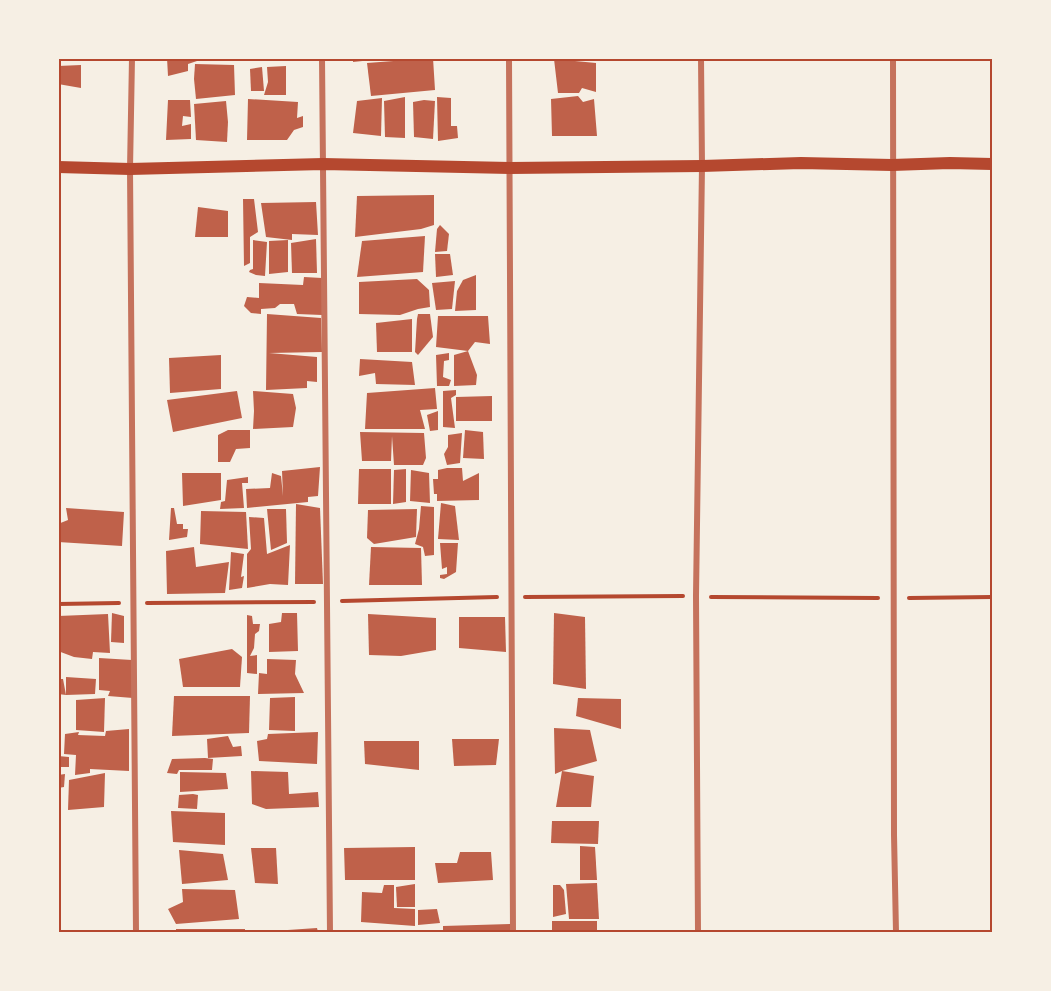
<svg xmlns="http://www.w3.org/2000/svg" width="1051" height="991" font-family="'Titillium Web',sans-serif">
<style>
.building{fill:#bf614a}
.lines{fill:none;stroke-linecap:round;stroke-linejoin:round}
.path{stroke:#b5482f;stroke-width:4}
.minor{stroke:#c5725c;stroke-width:6}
.secondary{stroke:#b5482f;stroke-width:12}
.neatline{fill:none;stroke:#b5482f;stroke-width:2}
</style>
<rect width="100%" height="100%" fill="#f6efe4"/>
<g class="building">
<path d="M167,58H203V59L188,64V71L168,76Z"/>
<path d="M353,58H372V60L353,62Z"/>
<path d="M433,58L435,90L371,96L367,63Z"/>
<path d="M554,59L596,63V92L582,88L579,93H558Z"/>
<path d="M195,64L234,65L235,95L196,99L194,79Z"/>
<path d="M81,65V88L58,84V66Z"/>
<path d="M286,66V95H264L268,82L267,67Z"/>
<path d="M262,67L264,91H251L250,69Z"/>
<path d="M578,96L583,102L594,99L597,136H552L551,99Z"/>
<path d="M405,97V138L385,137L384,101Z"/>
<path d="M437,97L451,98V126H457L458,138L438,141Z"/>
<path d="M382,98L381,136L353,133L357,101Z"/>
<path d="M248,99L298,102L297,118L303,116V127L294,130L287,140H247Z"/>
<path d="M168,100H190L191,117L183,116L182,126L191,124V139L166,140Z"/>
<path d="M424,100L435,101L433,139L414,137L413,102Z"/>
<path d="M226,101L228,122L227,142L196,140L194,104Z"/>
<path d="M434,195V225L421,229L355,237L357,196Z"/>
<path d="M243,199H254L258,232L250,237V263L244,266Z"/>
<path d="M316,202L318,235L292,234V240L266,237L261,203Z"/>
<path d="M198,207L228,211V237H195Z"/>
<path d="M440,225L449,234L447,251L435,252L437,229Z"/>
<path d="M425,236L423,272L357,277L362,241Z"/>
<path d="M316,239L317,273H292L291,243Z"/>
<path d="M253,240L267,242L265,276L256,275L249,272L250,270L253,269Z"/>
<path d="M288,240V272L269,274V241Z"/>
<path d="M435,254H450L453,275L436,277Z"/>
<path d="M476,275V310L455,311L457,291L463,280Z"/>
<path d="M304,277L322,278V315L297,314L294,304H280L275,308L261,309V314L251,313L244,306L247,297L259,298V283L303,285Z"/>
<path d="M417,279L429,290L430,307L418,309L400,315L359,314V282Z"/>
<path d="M455,281L452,309L436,310L432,283Z"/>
<path d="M267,314L321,318L322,352L269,353L317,357V382L307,381V388L266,390Z"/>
<path d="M418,314H430L433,337L418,355L415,352L417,319Z"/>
<path d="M438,316H488L490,344L475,342L468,351L477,375L476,385L454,386V355L468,351L436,347Z"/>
<path d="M412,319V352H377L376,323Z"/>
<path d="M449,353V360L444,361L443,377L451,380L449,386H437L436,355Z"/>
<path d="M221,355V389L170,393L169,358Z"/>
<path d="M360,359L412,362L415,385L376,384L375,373L359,376Z"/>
<path d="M435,388L437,409L420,410L425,429H365L367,393Z"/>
<path d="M456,390V395L451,398L455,428L443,427V391Z"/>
<path d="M237,391L242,418L173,432L167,400Z"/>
<path d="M253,391L293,394L296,408L293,427L253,429L254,411Z"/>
<path d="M492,396V421H456V397Z"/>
<path d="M438,411V430L430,431L427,415Z"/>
<path d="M228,430H250V448L236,449L230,462H218V435Z"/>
<path d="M465,430L483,432L484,459L463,458Z"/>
<path d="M360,432L424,433L426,458L423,465H394L392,436L391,461H362Z"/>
<path d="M462,433L460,463L447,465L444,454L448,447V435Z"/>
<path d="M320,467L318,496L308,497V502L247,508L246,489L270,488L272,473L281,476L283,496L282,471Z"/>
<path d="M447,468H462L463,481L479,473V500L437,501V494H434L433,479H438V470Z"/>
<path d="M359,469H391V504H358Z"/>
<path d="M406,469V502L393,504L394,470Z"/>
<path d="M411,470L429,473L430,503L410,501Z"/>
<path d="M182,473H221V500L183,506Z"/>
<path d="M248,477V483H242L244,508L220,509L221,502L225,501L227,480Z"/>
<path d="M441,503L455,506L459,540L438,539Z"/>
<path d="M296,504L320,508L323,584H295Z"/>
<path d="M421,506L434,507V555L425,556L423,547L415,544L419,529Z"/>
<path d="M66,508L124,512L122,546L58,542V524L68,520Z"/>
<path d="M171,508H174L177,524H183V529H188L187,537L169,540Z"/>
<path d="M267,509H286L287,543L271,550Z"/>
<path d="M417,509L416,537L374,544L367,538L368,510Z"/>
<path d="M201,511L246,512L248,549L200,544Z"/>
<path d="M249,517L264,518L267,554L290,545L288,585L270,584L247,588V554L251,549Z"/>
<path d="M440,543H458L456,572L444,579L440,578V575L447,574V567L442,569Z"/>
<path d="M194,547L196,567L229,562L225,593L167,594L166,551Z"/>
<path d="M371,547L421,548L422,585H369Z"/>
<path d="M231,552L244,554L241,577L244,576L242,588L229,590Z"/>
<path d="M112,613L124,616V643L111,642Z"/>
<path d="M282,613H297L298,651L269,652V624L281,622Z"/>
<path d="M554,613L585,617L586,689L553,684Z"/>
<path d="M108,614L110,653L93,652L92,659L74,657L58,651V616Z"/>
<path d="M368,614L436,618V650L401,656L369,655Z"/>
<path d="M247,615L252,616L253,624H260L259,631L255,634L254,648L250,656L257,655V674L247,673Z"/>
<path d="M459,617H505L506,652L459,648Z"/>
<path d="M232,649L242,657L240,687H183L179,659Z"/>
<path d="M99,658L132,660L133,698L108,696L110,691L99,690Z"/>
<path d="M267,659L296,660L295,674L304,693L258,694L259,673L267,674Z"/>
<path d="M66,677L96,679L95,694L66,695L58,694V679H63L66,695Z"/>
<path d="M174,696H250L249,733L172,736Z"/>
<path d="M295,697V731L269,730L270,698Z"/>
<path d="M105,698L104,732L76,730V700Z"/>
<path d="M578,698L621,699V729L576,716Z"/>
<path d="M554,728L590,730L597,761L562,771L594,776L591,807H556L562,771L555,774Z"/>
<path d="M129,729V771L90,769V773L75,775L76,755L64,754L65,734L79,732L78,735L105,736L106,731Z"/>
<path d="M318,732L317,764L259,761L257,741L267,739L268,734Z"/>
<path d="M228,736L233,747L241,746L242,756L208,758L207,739Z"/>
<path d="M452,739H499L496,765L454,766Z"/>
<path d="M364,741H419V770L365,764Z"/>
<path d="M58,756L69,757V767H58Z"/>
<path d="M205,758L213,759L212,770H179L177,774L167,773L172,759Z"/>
<path d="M251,771L288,772L289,794L318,792L319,807L266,809L252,804Z"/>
<path d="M180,772L226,773L228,789L180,792Z"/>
<path d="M105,773L104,807L68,810L69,780Z"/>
<path d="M65,774L64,787L58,788V775Z"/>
<path d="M193,794L198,795L197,809L178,808L179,795Z"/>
<path d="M171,811L225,813V845L173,842Z"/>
<path d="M552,821H599L598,844L551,843Z"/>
<path d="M580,846L595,847L597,880H580Z"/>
<path d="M415,847V880H345L344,848Z"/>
<path d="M251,848H276L278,884L255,883Z"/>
<path d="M179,850L223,854L228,880L182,884Z"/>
<path d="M460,852H491L493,880L438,883L435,863H457Z"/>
<path d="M597,883L599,919H569L566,884Z"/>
<path d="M415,884V907H397L396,887Z"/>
<path d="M384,885H394V908L415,909V926L361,922L362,892L382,893Z"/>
<path d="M553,885H560L564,890L566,914L553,917Z"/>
<path d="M182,889L235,890L239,919L176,924L168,909L183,902Z"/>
<path d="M437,909L440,923L418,925V910Z"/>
<rect x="552" y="921" width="45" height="11"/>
<path d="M512,924V932H443V926Z"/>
<path d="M317,928L318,932H273V931Z"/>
<rect x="176" y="929" width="69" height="3"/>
</g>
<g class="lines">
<g class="path">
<path d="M525,597L683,596"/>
<path d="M711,597L878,598"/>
<path d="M909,598L992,597"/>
<path d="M342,601L497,597"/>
<path d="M147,603L314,602"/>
<path d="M58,604L119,603"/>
</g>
<g class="minor">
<path d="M132,58L130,169L136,932"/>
<path d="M322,58L330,932"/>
<path d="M509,58L513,932"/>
<path d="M893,58L894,835L896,932"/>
<path d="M698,932L696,596L702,166L701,58"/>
</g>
<path class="secondary" d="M58,167L130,169L323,164L510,168L702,166L801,163L892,165L950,163L992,164"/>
</g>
<rect width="1051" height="991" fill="none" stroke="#f6efe4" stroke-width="120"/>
<rect x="60" y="60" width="931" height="871" class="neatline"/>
</svg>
